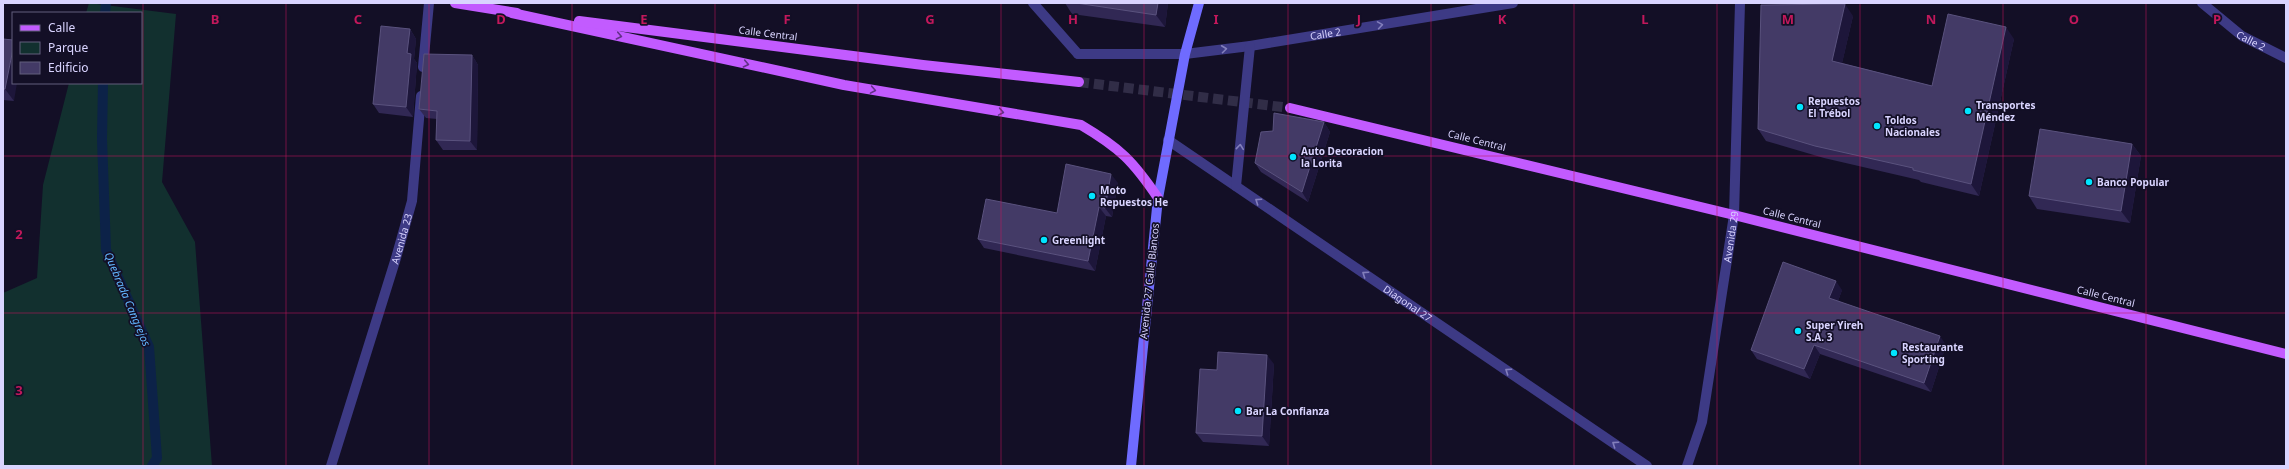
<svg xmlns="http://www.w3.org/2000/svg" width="2289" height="469" font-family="'Noto Sans',sans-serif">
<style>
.green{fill:#12302f}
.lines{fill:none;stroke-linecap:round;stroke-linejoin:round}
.stream{stroke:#0c2248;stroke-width:10}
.primary-tunnel{stroke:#312d47;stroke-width:10;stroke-dasharray:10 5;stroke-linecap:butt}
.service{stroke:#3d3a85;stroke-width:10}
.minor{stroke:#3d3a85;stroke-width:10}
.tertiary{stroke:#3d3a85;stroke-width:10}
.secondary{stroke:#6f6bff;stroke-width:10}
.primary{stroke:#c25bff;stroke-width:10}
.wall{fill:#312854}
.shaded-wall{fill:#1d163a}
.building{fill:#433a66;stroke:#5a527e}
.oneway{stroke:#837fbc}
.oneway2{stroke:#623188}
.grid{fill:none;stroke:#c2185b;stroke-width:1;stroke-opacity:0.55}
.poi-dot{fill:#00e5ff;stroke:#130f26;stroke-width:1.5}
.labels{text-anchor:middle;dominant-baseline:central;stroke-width:3.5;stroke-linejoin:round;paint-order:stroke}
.street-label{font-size:10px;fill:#d9d4ff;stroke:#130f26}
.poi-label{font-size:10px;font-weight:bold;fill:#d9d4ff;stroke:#130f26;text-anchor:start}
.water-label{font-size:11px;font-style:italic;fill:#62b6ff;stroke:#130f26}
.grid-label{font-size:13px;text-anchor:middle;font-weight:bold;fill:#c2185b;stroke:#130f26;stroke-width:3.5;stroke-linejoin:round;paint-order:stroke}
</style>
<rect width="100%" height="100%" fill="#130f26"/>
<path class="green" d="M89,3L176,14L162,182L195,242L212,466H3V293L37,278L43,185L69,83H141V13H86Z"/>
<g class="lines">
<g class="stream">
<path d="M105,13L106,3"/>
<path d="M103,83L102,139L106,250L149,347L157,458L152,466"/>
</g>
<path class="primary-tunnel" d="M1079,82L1290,108"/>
<path class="service" d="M1033,3L1078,54"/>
<g class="minor">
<path id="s1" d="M2202,3L2242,36L2286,58"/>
<path d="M1078,54H1185"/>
<path d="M423,67L429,3"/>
<path id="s2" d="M1168,140L1647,466"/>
<path id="s3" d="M331,466L396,258L412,201L421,96"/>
<path id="s4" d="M1687,466L1702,422L1734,215L1740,3"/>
</g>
<g class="tertiary">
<path id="s5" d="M1185,54L1250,46L1513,3"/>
<path d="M1236,186L1250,46"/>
</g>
<path class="secondary" d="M1131,466L1158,198L1185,54L1199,3"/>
<g class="primary">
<path d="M455,3L517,13"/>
<path d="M512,13L844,85L1081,125C1120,148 1133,161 1158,198"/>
<path d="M579,21L923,65L1079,82"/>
<path d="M1290,108L1734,215L2286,354"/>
</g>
</g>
<g class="wall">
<path d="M1065,3H1168L1165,27L1072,14Z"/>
<path d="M1853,16L1842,63L1932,86L2014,39L1979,196L1921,182L1919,180L1824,158L1766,141L1758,129Z"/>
<path d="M410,29L416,39L414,59L417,63L413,117L379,113L373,104Z"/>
<path d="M3,39L14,101L3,100Z"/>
<path d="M472,55L478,65L477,150H443L436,140L437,119L426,118L419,109Z"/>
<path d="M1324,122L1330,132L1308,202L1261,172L1255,163L1273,131Z"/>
<path d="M2132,144L2141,156L2130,223L2037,209L2029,196Z"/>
<path d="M1118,183L1112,217L1106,216L1095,271L984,248L978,239L1057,213Z"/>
<path d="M1842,290L1838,301L1946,345L1931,392L1820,354L1810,379L1757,359L1751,350Z"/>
<path d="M1274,364L1269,446L1203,442L1196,433L1217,370Z"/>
</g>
<g class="shaded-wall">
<path d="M1158,3H1168L1165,27L1156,15Z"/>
<path d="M1845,4L1853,16L1840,72L1832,61Z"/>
<path d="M2006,27L2014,39L1979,196L1971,184Z"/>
<path d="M410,29L416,39L414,59L417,63L413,117L406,107L407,53Z"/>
<path d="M13,49V83H17L14,101L5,89Z"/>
<path d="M472,55L478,65L477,150L470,141Z"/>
<path d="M1324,122L1330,132L1308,202L1302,192Z"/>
<path d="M2132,144L2141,156L2130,223L2121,211Z"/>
<path d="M1111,174L1118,183L1112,217L1105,208Z"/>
<path d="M1099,207L1106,216L1095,271L1088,261Z"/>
<path d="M1836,281L1842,290L1836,307L1829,298Z"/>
<path d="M1940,336L1946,345L1931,392L1924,383Z"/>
<path d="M1814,345L1820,354L1810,379L1804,369Z"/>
<path d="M1267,355L1274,364L1269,446L1262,436Z"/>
</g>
<g class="building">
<path d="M1076,3H1158L1156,15Z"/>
<path d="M1845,4L1832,61L1932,86L1948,14L2006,27L1971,184L1913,170V168L1815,146L1758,129L1761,5Z"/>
<path d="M381,26L410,29L407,53L411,54L406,107L373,104Z"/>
<path d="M3,39L13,40V49L5,89H3Z"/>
<path d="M424,54L472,55L470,141L436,140L437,111L419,109Z"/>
<path d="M1274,113L1324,122L1302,192L1255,163L1261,132L1273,131Z"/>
<path d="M2040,129L2132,144L2121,211L2029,196Z"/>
<path d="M1066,164L1111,174L1105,208L1099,207L1088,261L978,239L986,199L1057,213Z"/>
<path d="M1783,262L1836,281L1829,298L1940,336L1924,383L1814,345L1804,369L1751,350Z"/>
<path d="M1218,352L1267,355L1262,436L1196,433L1200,369L1217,370Z"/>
</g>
<defs><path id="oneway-chevron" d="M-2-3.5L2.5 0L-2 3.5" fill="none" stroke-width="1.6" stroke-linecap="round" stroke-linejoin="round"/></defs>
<g class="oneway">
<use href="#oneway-chevron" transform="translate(1380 25) rotate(-9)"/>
<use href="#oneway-chevron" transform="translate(1224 49) rotate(-7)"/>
<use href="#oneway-chevron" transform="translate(1240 147) rotate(-84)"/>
<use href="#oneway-chevron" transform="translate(1258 201) rotate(-146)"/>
<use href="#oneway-chevron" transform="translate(1365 274) rotate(-146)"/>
<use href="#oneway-chevron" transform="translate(1508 371) rotate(-146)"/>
<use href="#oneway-chevron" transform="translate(1615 444) rotate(-146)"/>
</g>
<g class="oneway2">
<use href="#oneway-chevron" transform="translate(619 36) rotate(12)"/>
<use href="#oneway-chevron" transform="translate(746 64) rotate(12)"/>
<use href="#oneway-chevron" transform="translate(873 90) rotate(10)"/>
<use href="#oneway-chevron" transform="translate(1001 112) rotate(10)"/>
</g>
<path class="grid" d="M143,3V466M286,3V466M429,3V466M572,3V466M715,3V466M858,3V466M1001,3V466M1144,3V466M1288,3V466M1431,3V466M1574,3V466M1717,3V466M1860,3V466M2003,3V466M2146,3V466M3,156H2286M3,313H2286"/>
<g class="poi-dot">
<circle cx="1800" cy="107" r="4"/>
<circle cx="1968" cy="111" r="4"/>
<circle cx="1877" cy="126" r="4"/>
<circle cx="1293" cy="157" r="4"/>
<circle cx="2089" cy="182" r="4"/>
<circle cx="1092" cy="196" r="4"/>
<circle cx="1044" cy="240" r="4"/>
<circle cx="1798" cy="331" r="4"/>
<circle cx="1894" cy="353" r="4"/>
<circle cx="1238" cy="411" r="4"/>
</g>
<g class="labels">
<g class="street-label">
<text transform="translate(768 33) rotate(7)">Calle Central</text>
<text stroke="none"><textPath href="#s5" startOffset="142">Calle 2</textPath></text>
<text stroke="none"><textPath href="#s1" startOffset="62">Calle 2</textPath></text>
<text transform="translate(1477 140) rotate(14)">Calle Central</text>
<text transform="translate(1792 217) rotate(14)">Calle Central</text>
<text stroke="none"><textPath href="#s4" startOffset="234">Avenida 29</textPath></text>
<text stroke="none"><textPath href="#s3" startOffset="238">Avenida 23</textPath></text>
<text transform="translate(1149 281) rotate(-84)">Avenida 27 Calle Blancos</text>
<text transform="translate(2106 296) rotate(14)">Calle Central</text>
<text stroke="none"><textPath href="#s2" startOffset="290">Diagonal 27</textPath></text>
</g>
<g class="poi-label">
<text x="1808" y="101">Repuestos<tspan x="1808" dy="12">El Trébol</tspan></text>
<text x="1976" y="105">Transportes<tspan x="1976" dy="12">Méndez</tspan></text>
<text x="1885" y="120">Toldos<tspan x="1885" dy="12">Nacionales</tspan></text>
<text x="1301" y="151">Auto Decoracion<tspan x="1301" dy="12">la Lorita</tspan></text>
<text x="2097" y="182">Banco Popular</text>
<text x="1100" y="190">Moto<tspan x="1100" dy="12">Repuestos He</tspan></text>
<text x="1052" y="240">Greenlight</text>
<text x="1806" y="325">Super Yireh<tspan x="1806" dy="12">S.A. 3</tspan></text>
<text x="1902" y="347">Restaurante<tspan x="1902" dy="12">Sporting</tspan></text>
<text x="1246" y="411">Bar La Confianza</text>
</g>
<g class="water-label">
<text transform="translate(128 299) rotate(67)">Quebrada Cangrejos</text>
</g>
</g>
<g class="grid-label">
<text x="215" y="24">B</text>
<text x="358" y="24">C</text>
<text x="501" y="24">D</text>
<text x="644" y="24">E</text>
<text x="787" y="24">F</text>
<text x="930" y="24">G</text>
<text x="1073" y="24">H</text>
<text x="1216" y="24">I</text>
<text x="1359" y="24">J</text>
<text x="1502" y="24">K</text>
<text x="1645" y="24">L</text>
<text x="1788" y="24">M</text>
<text x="1931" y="24">N</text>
<text x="2074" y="24">O</text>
<text x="2217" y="24">P</text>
<text x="19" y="239">2</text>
<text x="19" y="395">3</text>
</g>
<rect width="2289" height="469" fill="none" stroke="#d9d4ff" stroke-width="8"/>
<rect x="12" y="12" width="130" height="72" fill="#130f26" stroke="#625e7d"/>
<rect x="20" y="25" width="20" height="6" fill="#c25bff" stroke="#625e7d"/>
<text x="48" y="32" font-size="12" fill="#d9d4ff">Calle</text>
<rect x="20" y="42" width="20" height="12" fill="#12302f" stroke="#625e7d"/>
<text x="48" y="52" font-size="12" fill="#d9d4ff">Parque</text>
<rect x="20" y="62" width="20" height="12" fill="#433a66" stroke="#625e7d"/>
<text x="48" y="72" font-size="12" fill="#d9d4ff">Edificio</text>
</svg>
